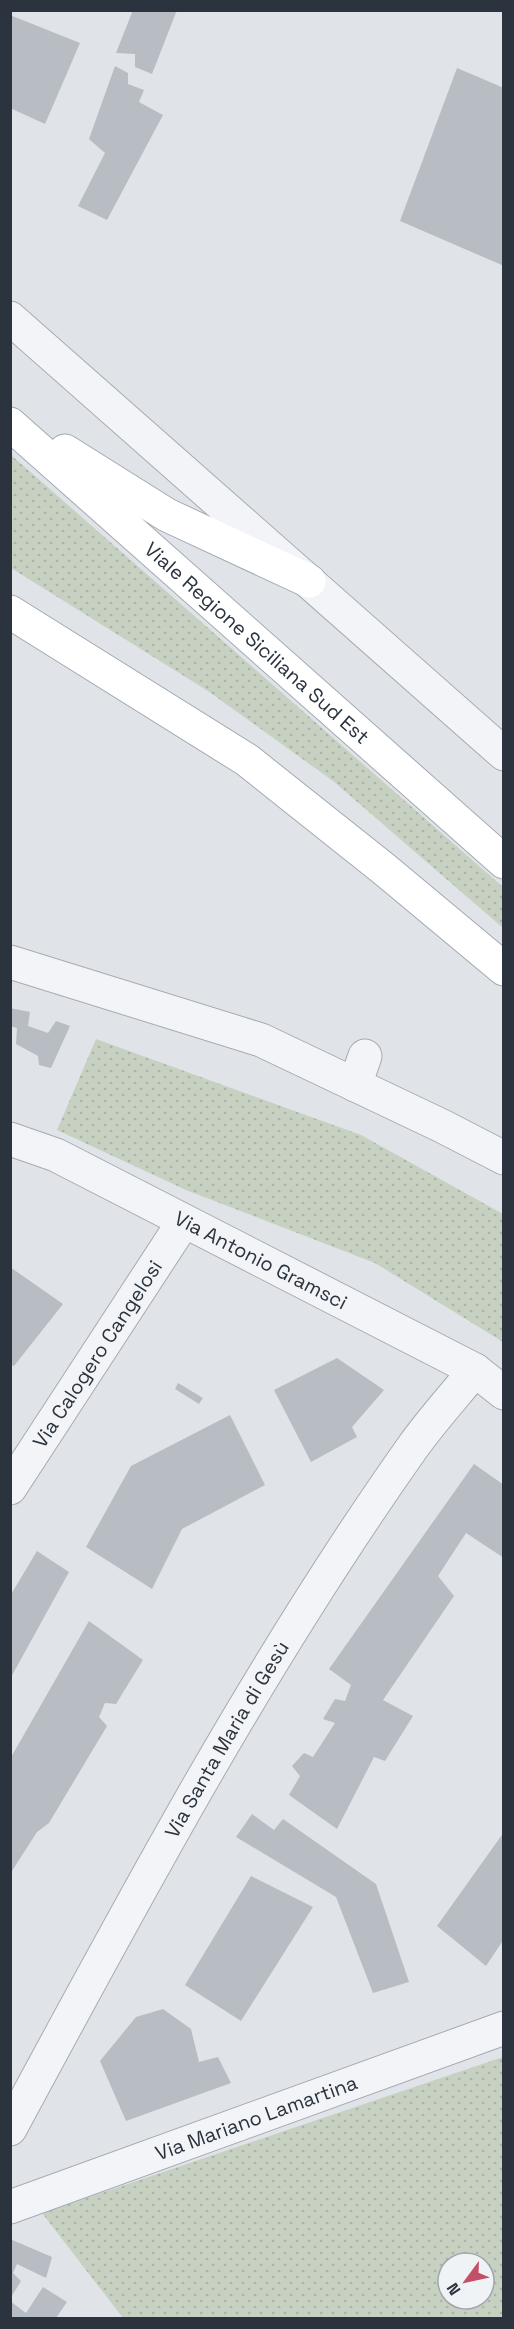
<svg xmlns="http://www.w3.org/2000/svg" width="514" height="2329" font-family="'Space Grotesk',sans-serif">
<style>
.grass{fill:url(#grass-dots);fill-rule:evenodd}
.building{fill:#b8bdc4}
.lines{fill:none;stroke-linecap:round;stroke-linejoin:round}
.minor-casing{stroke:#a6abb2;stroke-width:35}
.major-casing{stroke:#a1a9b3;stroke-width:35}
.minor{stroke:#f3f4f7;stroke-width:33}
.major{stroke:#fff;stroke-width:33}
.labels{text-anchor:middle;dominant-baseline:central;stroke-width:4.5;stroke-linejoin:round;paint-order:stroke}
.street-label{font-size:20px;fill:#2a333e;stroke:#f0f3f6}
</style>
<defs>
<pattern id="grass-dots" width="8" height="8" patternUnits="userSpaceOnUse" patternTransform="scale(1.5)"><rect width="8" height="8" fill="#c7d1c2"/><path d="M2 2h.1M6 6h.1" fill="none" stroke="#abb4a8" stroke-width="1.8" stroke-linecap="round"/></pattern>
</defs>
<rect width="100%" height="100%" fill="#e0e4e8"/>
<g class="grass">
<path d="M11,455L503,887V928L333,781L208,691L11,568Z"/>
<path d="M96,1039L361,1135L503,1214V1342L375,1263L186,1190L57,1130Z"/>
<path d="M503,2057V2318H123L42,2213ZM448,2263H484V2299H448Z"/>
</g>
<g class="building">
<path d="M133,10H177L152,74L135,67V54L116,53Z"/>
<path d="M10,15L80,43L45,124L10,108Z"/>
<path d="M115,66L128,73V84L144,90L139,102L163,115L107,220L78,206L105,153L89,139Z"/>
<path d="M457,68L504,88V266L400,221Z"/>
<path d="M10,1008L30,1012L28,1026L48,1033L56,1021L70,1026L51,1068L39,1065L38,1056L16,1044L17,1028L10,1026Z"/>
<path d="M10,1267L63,1304L14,1366L10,1364Z"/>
<path d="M337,1358L384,1390L352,1427L357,1437L311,1462L274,1390Z"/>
<path d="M178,1383L203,1398L199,1404L175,1389Z"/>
<path d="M230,1415L265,1485L182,1529L152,1589L86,1547L131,1466Z"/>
<path d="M474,1464L504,1485V1558L466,1533L438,1576L454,1596L383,1700L413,1716L385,1761L374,1757L337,1829L289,1795L300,1776L292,1766L304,1753L313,1757L335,1723L323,1719L335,1699L345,1701L351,1685L329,1669Z"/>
<path d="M37,1551L69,1572L10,1679V1596Z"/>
<path d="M89,1621L143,1660L116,1704L105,1703L99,1717L107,1726L49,1823L37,1832L10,1874V1759Z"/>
<path d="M252,1814L274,1830L283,1819L376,1884L409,1982L373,1993L336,1897L236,1837Z"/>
<path d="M504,1832V1939L486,1966L437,1926Z"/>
<path d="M251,1876L313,1907L241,2021L185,1985Z"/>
<path d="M163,2009L191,2029L199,2062L218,2057L231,2083L126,2121L100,2061L136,2017Z"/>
<path d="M10,2239L52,2257L46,2278L17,2264L13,2273L21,2281L10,2299Z"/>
<path d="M43,2287L67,2302L56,2318H10V2301L26,2313Z"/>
</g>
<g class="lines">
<g class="minor-casing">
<g id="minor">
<path d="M10,318L504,754"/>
<path d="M10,962L261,1040L442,1126L504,1158"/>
<path d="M355,1085L365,1056"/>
<path id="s1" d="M10,1139L56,1155L475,1370L504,1393"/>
<path id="s2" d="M10,1488L184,1221"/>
<path id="s3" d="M10,2129C135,1897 260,1663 412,1448C431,1421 454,1396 475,1370"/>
<path id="s4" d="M10,2207L504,2028"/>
</g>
</g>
<g class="major-casing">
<g id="major">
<path id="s5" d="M10,424L504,862"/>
<path d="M65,451L167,515L309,581"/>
<path d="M10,612L247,760L384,869L504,969"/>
</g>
</g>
<use href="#minor" class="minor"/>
<use href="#major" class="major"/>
</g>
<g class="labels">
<g class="street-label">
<text stroke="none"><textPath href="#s5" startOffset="330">Viale Regione Siciliana Sud Est</textPath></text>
<text stroke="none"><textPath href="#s1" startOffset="279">Via Antonio Gramsci</textPath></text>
<text stroke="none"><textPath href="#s2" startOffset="160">Via Calogero Cangelosi</textPath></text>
<text stroke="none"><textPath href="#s3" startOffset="446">Via Santa Maria di Gesù</textPath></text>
<text stroke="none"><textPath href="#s4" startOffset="262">Via Mariano Lamartina</textPath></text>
</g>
</g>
<rect width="514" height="2329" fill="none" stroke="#2a333e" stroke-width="24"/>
<g transform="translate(466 2281) rotate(237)"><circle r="28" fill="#f0f3f6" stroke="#a1a6ac" stroke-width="1.5"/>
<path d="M0-4.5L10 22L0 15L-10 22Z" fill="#c35067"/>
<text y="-9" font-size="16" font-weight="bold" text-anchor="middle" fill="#2a333e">N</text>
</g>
</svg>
